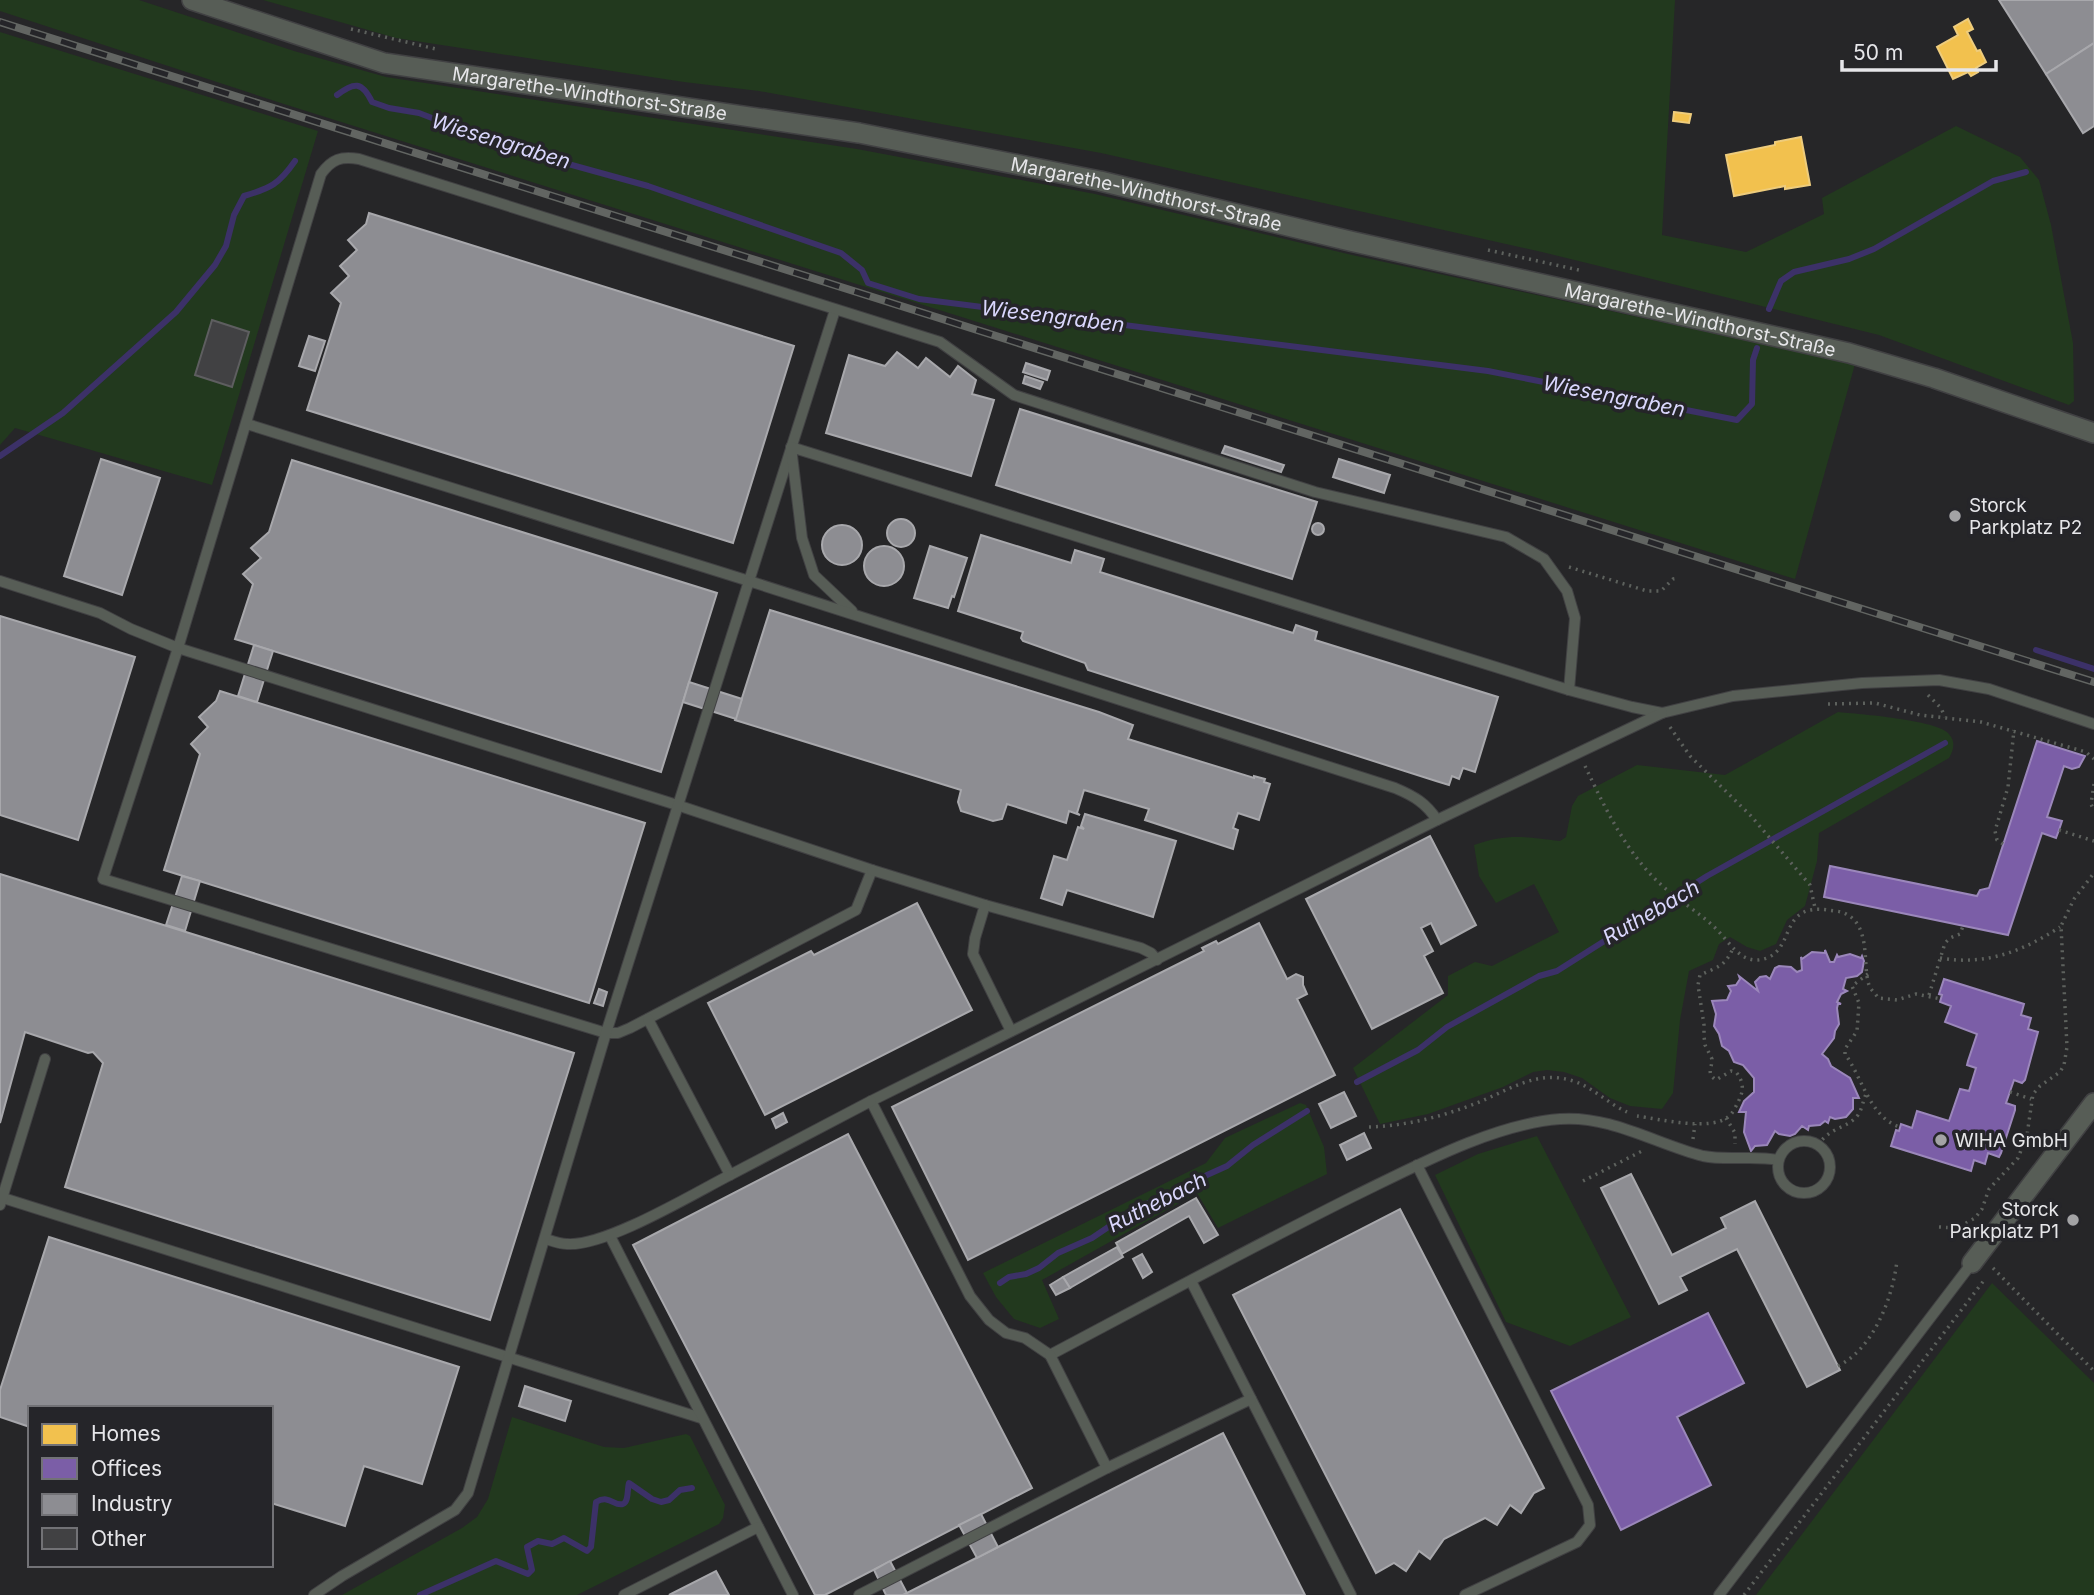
<svg xmlns="http://www.w3.org/2000/svg" width="2094" height="1595" font-family="Inter,sans-serif">
<style>
.green{fill:#22391e}
.homes{fill:#f2c14e;stroke:#eecc7c;stroke-width:2}
.offices{fill:#7b5ea7;stroke:#9b87bb;stroke-width:2}
.industry{fill:#8d8d92;stroke:#a8a8ac;stroke-width:2}
.lines{fill:none;stroke-linecap:round;stroke-linejoin:round}
.stream{stroke:#3c3168;stroke-width:6}
.building{fill:#414143;stroke:#5e5e60;stroke-width:2}
.lane-casing{stroke:#414143;stroke-width:12}
.street-casing{stroke:#414143;stroke-width:22}
.path{stroke:#5d615d;stroke-width:3.5;stroke-dasharray:2 5;stroke-linecap:butt}
.lane{stroke:#575d56;stroke-width:10}
.street{stroke:#575d56;stroke-width:19}
.rail-casing{stroke:#626562;stroke-width:8}
.rail{stroke:#252529;stroke-width:5;stroke-dasharray:16;stroke-linecap:butt}
.poi-dot{fill:#a3a3a5;stroke:#252529;stroke-width:2.5}
.labels{text-anchor:middle;dominant-baseline:central;stroke-width:7;stroke-linejoin:round;paint-order:stroke}
.street-label{font-size:19px;fill:#e6e6e9;stroke:#252529}
.poi-label{font-size:19px;fill:#e6e6e9;stroke:#252529;text-anchor:start}
.water-label{font-size:21px;font-style:italic;fill:#dad7fd;stroke:#252529}
</style>
<rect width="100%" height="100%" fill="#262628"/>
<g class="green">
<path d="M0,0H139L294,51L386,77L857,149L1095,194L1352,255L1855,364L1795,579L284,104L0,11Z"/>
<path d="M263,0H1675L1662,235L1746,252L1824,214L1822,198L1956,126L2020,157L2039,180L2051,225L2073,343L2074,401L2069,405L1879,335L1542,252L1101,153L759,91L684,82L396,38Z"/>
<path d="M0,32L318,131L212,485L15,428L0,445Z"/>
<path d="M1838,712C1859,714 1936,720 1948,733C1956,741 1954,749 1949,758L1819,833L1817,861L1805,906L1787,920L1776,944L1760,951L1747,947L1730,937L1719,944L1713,960L1689,971L1680,1020L1673,1093L1662,1109L1630,1106L1610,1098L1582,1078L1564,1072L1547,1070L1533,1072L1503,1087L1428,1114L1380,1124L1353,1068L1448,995V976L1475,962L1492,966L1559,932L1534,884L1496,903L1479,876L1474,845C1508,833 1525,837 1560,841L1566,837L1572,806L1578,796L1637,765L1725,775Z"/>
<path d="M1300,1103L1306,1105L1324,1147L1327,1174L1218,1228L1197,1193L1042,1280L1059,1319L1040,1328L1014,1319L996,1297L983,1273L1206,1163L1225,1138Z"/>
<path d="M1537,1136L1631,1317L1570,1346L1506,1322L1435,1175L1478,1154Z"/>
<path d="M1992,1283L2094,1383V1595H1756Z"/>
<path d="M512,1417L604,1447L624,1448L686,1434L690,1436L725,1505L723,1518L719,1524L577,1595H342L462,1528L477,1517L488,1499Z"/>
</g>
<g class="homes">
<path d="M1968,19L1973,29L1967,32L1977,51L1980,50L1986,62L1976,68L1978,72L1971,76L1968,72L1953,79L1937,47L1958,35L1954,27Z"/>
<path d="M1674,112L1691,114L1689,123L1673,121Z"/>
<path d="M1801,137L1810,185L1785,189V186L1734,196L1726,155L1775,145V142Z"/>
</g>
<g class="offices">
<path d="M2037,741L2085,756L2079,767L2072,769L2064,766L2047,817L2062,821L2059,830L2056,838L2042,833L2008,935L1824,897L1830,866L1977,896L1980,890L1989,888Z"/>
<path d="M1825,950L1830,962H1834L1837,955L1838,957L1850,954L1861,958L1862,956L1864,961L1862,972L1857,976L1846,978L1843,989L1847,991L1841,994L1837,1002L1841,1004H1838L1837,1008L1839,1024L1835,1031L1834,1038L1822,1054L1828,1059L1831,1066L1850,1078L1859,1098H1853V1109L1846,1117L1835,1119L1830,1117L1828,1123L1825,1121L1820,1125L1809,1126L1808,1130L1802,1126L1795,1134L1790,1136L1779,1134L1775,1131L1767,1145L1755,1146L1751,1151L1744,1132L1746,1112H1739L1744,1101L1754,1092V1078L1743,1065L1734,1062L1729,1051L1722,1046L1719,1034L1714,1026L1716,1014L1712,1001L1727,1000L1731,991L1728,986L1736,985L1740,979L1739,976L1758,991L1755,982L1760,977L1766,976L1770,979L1775,968L1779,966L1791,967L1797,972L1802,970L1801,957L1802,959L1812,952L1825,953Z"/>
<path d="M1944,979L2024,1004L2021,1015L2031,1018L2028,1029L2038,1032L2025,1080L2022,1083L2014,1080L2006,1103L2015,1106V1110L2001,1153L1999,1157L1988,1153L1985,1164L1974,1160L1971,1171L1891,1146L1896,1130L1899,1131L1901,1124L1912,1128L1917,1111L1949,1121L1960,1089L1969,1091L1976,1068L1967,1065L1968,1061L1977,1034L1945,1022L1951,1006L1940,1002L1942,995L1939,994Z"/>
<path d="M1708,1313L1744,1383L1677,1417L1711,1485L1621,1530L1551,1391Z"/>
</g>
<g class="industry">
<path d="M1999,0H2094V43L2046,74Z"/>
<path d="M2094,43V126L2083,133L2046,74Z"/>
<path d="M369,213L794,346L733,543L307,410L341,303L331,293L349,276L340,266L357,250L348,240L366,224Z"/>
<path d="M309,336L325,341L315,371L299,366Z"/>
<path d="M897,352L918,368L926,358L950,377L958,366L976,380L972,394L994,400L971,476L826,433L849,355L885,366Z"/>
<path d="M1026,363L1050,371L1047,380L1023,372Z"/>
<path d="M1025,376L1043,382L1040,389L1023,383Z"/>
<path d="M1020,409L1317,502L1292,579L996,485Z"/>
<path d="M1225,446L1284,465L1281,472L1222,453Z"/>
<path d="M101,459L160,478L122,595L64,576Z"/>
<path d="M1339,459L1390,475L1384,493L1333,477Z"/>
<path d="M292,460L717,593L661,772L235,639L253,584L243,574L261,558L251,548L269,532Z"/>
<circle cx="901" cy="533" r="14"/>
<circle cx="1318" cy="529" r="6"/>
<circle cx="842" cy="545" r="20"/>
<path d="M981,535L1071,563L1075,550L1104,559L1100,572L1293,633L1296,625L1317,632L1315,640L1498,697L1475,772L1463,768L1459,779L1452,776L1449,785L1436,781L1088,670L1085,663L1023,641L1021,638L1023,632L958,611Z"/>
<circle cx="884" cy="566" r="20"/>
<path d="M930,546L967,558L954,597L952,596L948,608L914,598Z"/>
<path d="M770,610L1099,712L1133,725L1128,739L1254,778V776L1265,779L1264,782L1270,784L1259,820L1238,813L1233,828L1238,830L1233,849L1145,820L1149,809L1084,790L1077,813L1080,815L1069,811L1066,823L1007,804L1002,819L993,821L961,811L958,802L961,790L735,720Z"/>
<path d="M0,616L135,657L78,840L0,815Z"/>
<path d="M254,645L273,651L257,702L238,696Z"/>
<path d="M689,682L742,699L736,719L683,702Z"/>
<path d="M220,691L645,823L589,1003L164,870L200,754L191,744L208,727L199,717L216,701Z"/>
<path d="M1085,814L1176,841L1153,917L1067,890L1062,905L1041,898L1054,856L1067,860L1078,827L1084,829L1081,826Z"/>
<path d="M1430,836L1476,925L1441,944L1431,923L1421,928L1433,951L1424,956L1443,993L1372,1029L1306,899Z"/>
<path d="M0,874L574,1053L490,1320L65,1187L103,1063L93,1052L88,1053L25,1032L0,1123Z"/>
<path d="M182,876L200,881L185,931L166,925Z"/>
<path d="M917,903L972,1010L765,1115L708,1003L811,951L814,955Z"/>
<path d="M1259,923L1287,979L1296,974L1303,977V985L1307,994L1297,999L1335,1075L968,1260L892,1107L1204,951L1202,948L1216,941L1218,944Z"/>
<path d="M599,989L607,992L603,1006L594,1003Z"/>
<path d="M1344,1092L1356,1116L1331,1128L1319,1104Z"/>
<path d="M783,1113L787,1122L776,1128L772,1119Z"/>
<path d="M1364,1133L1371,1148L1347,1160L1340,1145Z"/>
<path d="M848,1134L1032,1488L825,1595H815L633,1245Z"/>
<path d="M1631,1174L1672,1255L1726,1228L1721,1218L1755,1201L1840,1370L1807,1387L1737,1249L1680,1277L1687,1290L1659,1304L1601,1188Z"/>
<path d="M1196,1198L1218,1235L1204,1243L1189,1216L1122,1254L1116,1243Z"/>
<path d="M1400,1209L1544,1488L1534,1493L1521,1513L1510,1505L1497,1525L1485,1518L1444,1539L1430,1559L1419,1551L1406,1571L1394,1563L1376,1573L1233,1295Z"/>
<path d="M49,1237L459,1367L422,1484L364,1466L345,1526L271,1503V1408H30V1427L0,1417V1390Z"/>
<path d="M1117,1247L1123,1257L1070,1288L1063,1277Z"/>
<path d="M1142,1254L1152,1272L1143,1278L1133,1259Z"/>
<path d="M1063,1277L1070,1288L1056,1295L1050,1285Z"/>
<path d="M525,1386L571,1401L565,1421L519,1406Z"/>
<path d="M1223,1433L1305,1595H903L998,1547Z"/>
<path d="M981,1514L998,1547L977,1558L959,1525Z"/>
<path d="M890,1561L907,1593L903,1595H886L874,1570Z"/>
<path d="M716,1571L729,1595H669Z"/>
</g>
<g class="lines">
<g class="stream">
<path d="M337,95C354,82 362,81 372,102L389,108L419,113L507,147L648,186L841,253L862,270L868,283L919,299L1488,371L1737,420L1752,404L1753,360L1757,348"/>
<path d="M1769,309L1781,281L1794,272L1849,259L1874,249L1993,181L2026,172"/>
<path d="M0,456L63,413L176,312L215,265L226,246L234,215L244,196C271,188 279,184 295,161"/>
<path d="M2036,650L2094,669"/>
<path d="M1357,1082L1418,1050L1447,1027L1539,976L1557,971L1707,876L1945,743"/>
<path d="M1000,1283L1009,1277L1026,1274L1039,1268L1058,1253L1092,1238L1138,1207L1181,1191L1207,1175L1227,1166L1253,1145L1307,1111"/>
<path d="M420,1595L496,1561L528,1574L532,1570L527,1547L538,1541L552,1544L564,1538L587,1551L591,1547L596,1502C610,1494 614,1507 623,1504C629,1502 627,1489 629,1483L652,1499L661,1502L669,1500L680,1490L692,1488"/>
</g>
</g>
<path class="building" d="M212,320L249,332L232,387L195,375Z"/>
<g class="lines">
<g class="lane-casing">
<g id="lane">
<path d="M247,424L749,581L835,310"/>
<path d="M0,581L100,613L131,629L178,648L677,805L872,870L856,910L630,1028L618,1033H606L103,879L178,648L321,174C332,159 341,156 359,159L940,342L1014,395L1315,492L1506,537L1544,559L1567,591L1575,618L1569,690"/>
<path d="M852,611L814,575L802,538L791,447L1569,690L1632,707L1662,713L1733,696L1862,683L1939,680L1989,689L2094,724"/>
<path d="M1662,713L1437,820L871,1101L970,1296L989,1320L1006,1333L1025,1338L1050,1355C1150,1302 1250,1248 1352,1197C1412,1168 1492,1124 1560,1119C1610,1115 1656,1144 1703,1156C1728,1161 1753,1155 1778,1160"/>
<path d="M872,870L985,905L1141,948L1151,953L1157,960"/>
<path d="M985,905L975,938L973,954L1011,1031"/>
<path d="M648,1019L730,1175L871,1101"/>
<circle cx="1804" cy="1167" r="26"/>
<path d="M1417,1165L1588,1505L1590,1525L1577,1542L1465,1595"/>
<path d="M0,1197L701,1418"/>
<path d="M0,1205L45,1059"/>
<path d="M610,1236L793,1595"/>
<path d="M546,1239C552,1241 560,1244 567,1244C605,1247 693,1194 730,1175"/>
<path d="M1191,1281L1351,1595"/>
<path d="M1050,1355L1107,1468"/>
<path d="M314,1595L342,1576L455,1510L468,1493L606,1033L749,581L1395,788C1414,796 1426,803 1437,820"/>
<path d="M624,1595L758,1527"/>
<path d="M859,1595L1107,1468L1251,1399"/>
<path d="M1719,1595L1972,1263"/>
</g>
</g>
<g class="street-casing">
<g id="street">
<path id="s1" d="M192,0L384,63L859,133L1100,181L1350,241L1849,353L1934,378L2094,433"/>
<path d="M1972,1263L2094,1103"/>
</g>
</g>
<g class="path">
<path d="M351,29L436,49"/>
<path d="M1488,250L1583,271"/>
<path d="M1569,567L1647,591H1661L1673,579L1679,578"/>
<path d="M1928,695L1941,708L1945,717"/>
<path d="M1828,704L1875,703L1920,715L1981,722L2086,752L2094,759"/>
<path d="M1670,727L1690,756L1751,816L1810,885L1815,908"/>
<path d="M1585,766C1606,810 1628,857 1666,889C1681,902 1698,912 1712,925C1729,939 1740,968 1767,958C1795,947 1780,903 1828,910C1833,911 1840,911 1844,913C1872,925 1862,965 1869,985C1870,989 1876,994 1878,998L1897,1000L1916,994L1941,999"/>
<path d="M2094,784L2091,804L2094,811"/>
<path d="M2059,830L2094,841"/>
<path d="M2003,844L1997,840L1995,831L2008,787L2014,730"/>
<path d="M1940,958C1986,966 2023,951 2060,927"/>
<path d="M1868,974L1852,986L1859,1003L1857,1031L1845,1049V1054C1862,1077 1870,1118 1900,1127"/>
<path d="M1929,995L1945,943L1950,938L1960,934L1963,926"/>
<path d="M2010,1092L2031,1099"/>
<path d="M1637,1116C1659,1119 1712,1132 1729,1116C1733,1113 1736,1106 1738,1102C1744,1091 1744,1082 1736,1072L1731,1071L1716,1080C1706,1073 1712,1069 1712,1059L1705,1045L1704,1036V1025L1698,985L1700,975C1717,967 1725,967 1733,948"/>
<path d="M1726,1118L1735,1133V1144"/>
<path d="M1369,1127C1403,1126 1437,1118 1469,1106C1506,1093 1536,1067 1576,1082C1593,1088 1609,1104 1627,1112"/>
<path d="M1693,1139L1695,1124"/>
<path d="M1818,1145C1831,1126 1847,1129 1858,1115C1862,1109 1863,1101 1866,1094"/>
<path d="M1583,1181L1644,1150"/>
<path d="M1939,1227L1957,1228L1975,1218L1982,1209L1989,1189L2018,1158L2027,1135L2033,1094L2040,1086L2060,1072L2064,1065L2067,1047L2061,926L2074,899L2094,873"/>
<path d="M1993,1268L2094,1371"/>
<path d="M1838,1366C1873,1349 1893,1298 1897,1260"/>
<path d="M1744,1595L1985,1279"/>
</g>
<use href="#lane" class="lane"/>
<use href="#street" class="street"/>
<g class="rail-casing">
<path id="rail" d="M0,22L2094,682"/>
</g>
<use href="#rail" class="rail"/>
</g>
<g class="poi-dot">
<circle cx="1955" cy="516" r="7"/>
<circle cx="1941" cy="1140" r="7"/>
<circle cx="2073" cy="1220" r="7"/>
</g>
<g class="labels">
<g class="street-label">
<text stroke="none"><textPath href="#s1" startOffset="410">Margarethe-Windthorst-Straße</textPath></text>
<text stroke="none"><textPath href="#s1" startOffset="976">Margarethe-Windthorst-Straße</textPath></text>
<text stroke="none"><textPath href="#s1" startOffset="1544">Margarethe-Windthorst-Straße</textPath></text>
</g>
<g class="poi-label">
<text x="1969" y="505">Storck<tspan x="1969" dy="22">Parkplatz P2</tspan></text>
<text x="1955" y="1140">WIHA GmbH</text>
<text x="2059" y="1209" text-anchor="end">Storck<tspan x="2059" dy="22">Parkplatz P1</tspan></text>
</g>
<g class="water-label">
<text transform="translate(501 141) rotate(17)">Wiesengraben</text>
<text transform="translate(1053 316) rotate(7)">Wiesengraben</text>
<text transform="translate(1614 396) rotate(11)">Wiesengraben</text>
<text transform="translate(1651 912) rotate(-30)">Ruthebach</text>
<text transform="translate(1157 1202) rotate(-27)">Ruthebach</text>
</g>
</g>
<rect x="28" y="1406" width="245" height="161" fill="#252529" stroke="#727276" stroke-width="2"/>
<rect x="42" y="1424" width="35" height="21" fill="#f2c14e" stroke="#727276" stroke-width="2"/>
<text x="91" y="1441" font-size="21" fill="#e6e6e9">Homes</text>
<rect x="42" y="1458" width="35" height="21" fill="#7b5ea7" stroke="#727276" stroke-width="2"/>
<text x="91" y="1476" font-size="21" fill="#e6e6e9">Offices</text>
<rect x="42" y="1494" width="35" height="21" fill="#8d8d92" stroke="#727276" stroke-width="2"/>
<text x="91" y="1511" font-size="21" fill="#e6e6e9">Industry</text>
<rect x="42" y="1528" width="35" height="21" fill="#414143" stroke="#727276" stroke-width="2"/>
<text x="91" y="1546" font-size="21" fill="#e6e6e9">Other</text>
<path d="M1842 60v10h154v-10" fill="none" stroke="#e6e6e9" stroke-width="3.5"/>
<text x="1853" y="60" font-size="21" fill="#e6e6e9" stroke="#252529" stroke-width="5" paint-order="stroke">50 m</text>
</svg>
